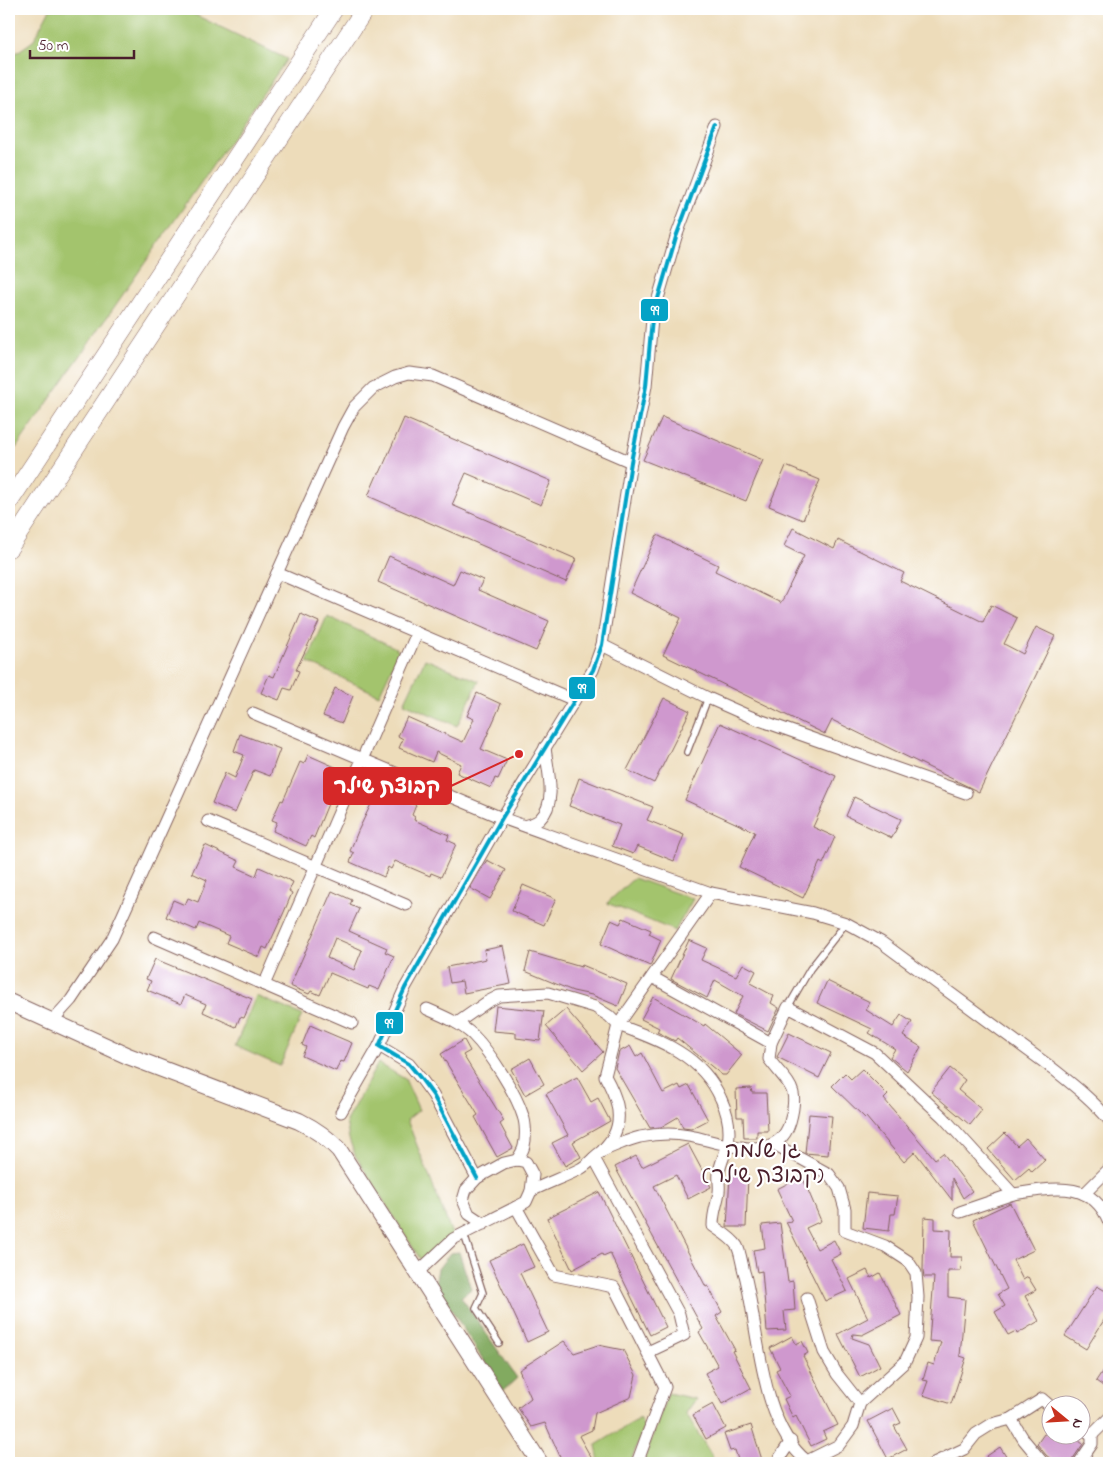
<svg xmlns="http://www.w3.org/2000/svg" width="1118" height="1472" font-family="'Indie Flower','Playpen Sans Hebrew',sans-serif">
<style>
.green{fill:#a3c46d;stroke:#76724c}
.forest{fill:#82aa60;stroke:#666446}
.building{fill:#cf98ce;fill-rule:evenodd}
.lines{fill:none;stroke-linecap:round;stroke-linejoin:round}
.lane-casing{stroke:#83615d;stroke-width:8}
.street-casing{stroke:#83615d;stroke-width:13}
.secondary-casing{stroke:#83615d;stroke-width:18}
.primary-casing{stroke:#83615d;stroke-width:19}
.lane{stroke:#fff;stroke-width:5.5}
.street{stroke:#fff;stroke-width:11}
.secondary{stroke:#fff;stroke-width:16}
.primary{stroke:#fff;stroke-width:18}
.bus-1-casing{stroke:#fff;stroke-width:8}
.bus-1{stroke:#04a2c6;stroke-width:4}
.labels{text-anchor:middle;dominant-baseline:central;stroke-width:4.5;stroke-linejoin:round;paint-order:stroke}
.quarter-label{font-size:22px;fill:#4a1f2b;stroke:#fff}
.leader{fill:none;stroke:#d62828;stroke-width:2}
.callout-dot{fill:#d62828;stroke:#fff;stroke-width:2}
.callout{fill:#d62828;stroke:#d62828;stroke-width:2}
.callout-label{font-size:21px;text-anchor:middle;font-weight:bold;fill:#fff}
.line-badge{stroke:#fff;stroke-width:2}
.badge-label{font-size:14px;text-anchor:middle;font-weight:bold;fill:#fff}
</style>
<rect width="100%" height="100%" fill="#fff"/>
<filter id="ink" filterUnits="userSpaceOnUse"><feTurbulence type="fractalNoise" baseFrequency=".02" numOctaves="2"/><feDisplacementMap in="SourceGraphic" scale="10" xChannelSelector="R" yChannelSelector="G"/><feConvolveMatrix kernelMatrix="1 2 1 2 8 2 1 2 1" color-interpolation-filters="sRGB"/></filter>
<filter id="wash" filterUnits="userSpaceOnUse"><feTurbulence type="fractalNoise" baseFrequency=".0096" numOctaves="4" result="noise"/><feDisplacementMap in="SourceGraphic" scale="20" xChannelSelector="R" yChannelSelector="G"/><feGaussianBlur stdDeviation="1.12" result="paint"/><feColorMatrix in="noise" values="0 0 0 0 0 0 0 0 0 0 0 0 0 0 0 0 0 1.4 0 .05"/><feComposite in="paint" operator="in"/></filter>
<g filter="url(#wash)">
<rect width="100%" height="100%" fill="#eddcba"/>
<g class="green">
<path d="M50,9H183L287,59L9,458V58L33,41Z"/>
<path d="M327,616L396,648L399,652L379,695L307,662Z"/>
<path d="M425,659L479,681L457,726L404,703Z"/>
<path d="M634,878L693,899L675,931L607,903Z"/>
<path d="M256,996L302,1015L280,1066L235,1046Z"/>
<path d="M378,1063L405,1079L419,1110L407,1120L452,1234L422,1262L355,1155L349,1139L346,1121Z"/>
<path d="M668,1393L696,1399L686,1413L716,1463H643Z"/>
<path d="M640,1418L644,1428L630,1463H599L596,1445Z"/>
</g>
<path class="forest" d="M459,1252L471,1289L461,1297L517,1378L503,1391L435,1284L438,1269L450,1253Z"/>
<g id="blocks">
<g class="building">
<path d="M662,417L763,460L746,501L643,460Z"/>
<path d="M404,418L551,481L541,505L466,473L452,505L576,559L566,582L368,496L378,473H380Z"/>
<path d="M786,466L820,480L803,520L769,506Z"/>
<path d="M793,528L834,549L838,540L904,573L900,581L983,622L991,605L1017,618L1004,644L1023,654L1036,627L1055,636L979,792L832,720L825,734L663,655L681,618L630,593L657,535L718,565L715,571L781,603L804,556L784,546Z"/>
<path d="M389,556L453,585L460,570L483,580L478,590L549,621L536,651L378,582Z"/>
<path d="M301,614L319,622L296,670L299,671L291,690L284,688L279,700L261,693L269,675L274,677Z"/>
<path d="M335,688L353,696L342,723L323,716Z"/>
<path d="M477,693L501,704L481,749L507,760L498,779L495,778L491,788L457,773L461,764L436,752L432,762L399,748L403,739L398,736L407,717L463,742L474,719L467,716Z"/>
<path d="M664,698L690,711L654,783L627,770Z"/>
<path d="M720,723L836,776L813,827L835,837L823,864L820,862L803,898L739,867L755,832L685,800Z"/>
<path d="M240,734L280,749L270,776L254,770L235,813L212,803L225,773L235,778L244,755L234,751Z"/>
<path d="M308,755L342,770L337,780L341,781L332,800L330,799L314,838L311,836L306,846L273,831L277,822L272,820L281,800L283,801L300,762L304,764Z"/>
<path d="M579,778L653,807L647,820L684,835L674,861L637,846L633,854L612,846L620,825L569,806Z"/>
<path d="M383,791L416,805L412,815L415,817L414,820L449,835L447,840L456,844L441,877L431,873L430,876L395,861L391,869L388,867L384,877L350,862L354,853L350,851L358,831L374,798L379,800Z"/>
<path d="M854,797L901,819L892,838L846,816Z"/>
<path d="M205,845L239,861L236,867L256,876L259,867L293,882L289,891L292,893L284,912L267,949L263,947L259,957L226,943L229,936L199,923L196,930L166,917L173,900L185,905L188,898L198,902L207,880L192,873Z"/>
<path d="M487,860L506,870L490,899L470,888Z"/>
<path d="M523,885L556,899L544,925L512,911Z"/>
<path d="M332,891L352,900L350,905L359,909L349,931L387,948L385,952L394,956L379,990L369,986L368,989L330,973L320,995L311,991L309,994L290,986ZM335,938L362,950L354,970L327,958Z"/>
<path d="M623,918L651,930L649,934L661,940L650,966L601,944L611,920L620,924Z"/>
<path d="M689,940L707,948L701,960L736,976L743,964L756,971L750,983L774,996L771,1003L779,1008L768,1031L734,1014L743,996L715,980L707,998L671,979Z"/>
<path d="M503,946L511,984L464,993L462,981L450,983L447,967L486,959L484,950Z"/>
<path d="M530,952L581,967L582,965L627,984L618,1006L592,995L573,991L525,971Z"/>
<path d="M155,959L252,999L244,1018L240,1017L236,1027L203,1012L206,1004L185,995L181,1004L147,990L151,981L146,979Z"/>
<path d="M827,981L870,1002L866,1010L893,1027L901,1015L912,1022L903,1036L921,1047L907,1071L890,1057L895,1049L869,1033L872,1029L817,1003Z"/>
<path d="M653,997L704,1026L705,1024L742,1055L726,1075H722L677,1038L675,1041L657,1032L659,1028L641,1019Z"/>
<path d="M496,1006L544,1011L540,1041L516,1038V1033L493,1031Z"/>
<path d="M566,1009L603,1052L583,1070L546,1026Z"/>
<path d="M310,1025L352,1043L344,1062L340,1061L336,1071L302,1056L306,1047L302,1045Z"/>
<path d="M789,1033L831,1053L819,1078L777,1057Z"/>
<path d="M464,1040L470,1051L463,1055L504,1121L500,1124L513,1148L497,1157L475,1117L478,1115L441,1054Z"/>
<path d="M630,1046L636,1057L642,1053L663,1093L679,1085L681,1089L689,1085L708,1120L691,1129L683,1128L678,1117L661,1127L650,1128L615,1068L619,1052Z"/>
<path d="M530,1058L544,1084L525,1095L511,1069Z"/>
<path d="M950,1068L965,1080L958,1090L982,1110L970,1125L931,1092Z"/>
<path d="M862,1069L888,1095L884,1099L935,1159L943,1153L972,1191L963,1198L952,1178V1200L915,1152L904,1162L866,1117L865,1118L832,1086L845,1073L851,1079Z"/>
<path d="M577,1077L591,1102L598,1098L610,1121L573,1142L581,1157L565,1166L552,1143L568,1135L546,1094Z"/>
<path d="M751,1088L752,1093H766L768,1131H757V1138H744L743,1117H737L736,1089Z"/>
<path d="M809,1114L832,1116L828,1155L805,1153Z"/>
<path d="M1005,1133L1017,1146L1026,1138L1045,1160L1032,1172L1029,1168L1015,1180L988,1149Z"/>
<path d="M688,1144L711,1187L688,1199L676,1175L654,1186L706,1287L708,1286L722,1312L716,1316L735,1350L732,1351L751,1388L722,1404L705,1373L718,1366L699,1332L703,1329L615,1167L636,1156L642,1167Z"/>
<path d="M730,1174L748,1175L746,1227H727Z"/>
<path d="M802,1176L821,1221L806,1228L817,1249L834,1240L841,1254L831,1259L847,1291L825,1301L786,1222L792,1221L777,1189Z"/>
<path d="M599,1192L666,1327L650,1335L610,1253L603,1256L602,1254L572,1270L547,1218Z"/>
<path d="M867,1193L898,1196L895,1214H891L889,1231L863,1228Z"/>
<path d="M1010,1203L1034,1250L1013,1260L1023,1280L1028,1277L1036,1290L1025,1296L1039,1321L1017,1334L1016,1331L1008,1335L995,1312L1005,1306L998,1294L1007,1289L973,1220Z"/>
<path d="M924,1217L935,1218V1229L951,1230L950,1257H962L961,1271H948V1297L965,1299L960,1356L966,1358L951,1404L923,1395L928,1381L923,1380L928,1363L934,1365L941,1342L929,1341L934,1277H924L923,1270Z"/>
<path d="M780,1223L788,1282L793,1281L795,1310L784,1311L786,1330L767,1331L762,1271L757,1272L753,1250L765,1248L762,1225Z"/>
<path d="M523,1244L534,1267L520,1273L548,1332L527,1342L489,1260Z"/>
<path d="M867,1270L871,1278L880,1273L901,1315L862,1335L853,1334L852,1338L869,1344L880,1366L860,1377L838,1334L868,1318L849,1279Z"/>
<path d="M1097,1286L1109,1293V1312L1086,1349L1065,1336Z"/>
<path d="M792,1336L796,1344L802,1341L808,1353L803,1356L838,1425L823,1432L826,1439L811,1446L796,1416L793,1418L784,1399L790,1396L776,1370L780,1368L770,1348Z"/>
<path d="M564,1341L574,1353L598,1345L623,1350L636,1375L631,1397L595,1413L592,1430L579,1436L592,1459L585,1463H563L545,1423L531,1427L518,1408L531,1398L519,1370Z"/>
<path d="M1109,1361V1390L1096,1381Z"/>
<path d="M713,1404L726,1428L706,1439L693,1415Z"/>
<path d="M893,1408L901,1423L894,1426L907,1449L888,1459L868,1421Z"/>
<path d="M751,1425L763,1463H739L735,1450L730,1451L724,1434Z"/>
<path d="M1044,1434H1070L1083,1444L1070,1463H1056L1046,1455L1037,1444Z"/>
<path d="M1000,1447L1010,1463H991L987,1456Z"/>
</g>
</g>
</g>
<g filter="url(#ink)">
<use href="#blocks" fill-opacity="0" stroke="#83615d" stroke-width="1"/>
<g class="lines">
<g class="lane-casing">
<g id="lane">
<path d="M687,752L708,698"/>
<path d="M788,1007L810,969L846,923"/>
<path d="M464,1234L483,1293L476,1308L499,1343"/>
</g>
</g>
<g class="street-casing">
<g id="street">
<path d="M277,573L574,700"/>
<path d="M602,645L708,698L751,717L966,793"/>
<path d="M253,713L502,818L711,893L813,913L846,923L881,942L1052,1068C1072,1084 1093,1100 1109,1120"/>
<path d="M208,821L406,905"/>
<path d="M526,826C530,824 536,823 540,819C558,802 547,769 545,747"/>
<path d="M711,893L618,1025C659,1040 702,1055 721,1099C728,1114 731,1127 728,1143C726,1153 720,1163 719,1173C718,1179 720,1185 719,1192C717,1205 713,1211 713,1226C720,1231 732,1238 737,1246C741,1253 742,1267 745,1275C759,1330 760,1424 807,1461L839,1445L853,1426L860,1403L905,1362L916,1338L918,1297L916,1273L908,1261L885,1246L845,1231V1209L839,1188L829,1174L774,1144"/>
<path d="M154,937L352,1023"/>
<path d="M652,977L771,1043"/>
<path d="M264,985L417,633"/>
<path d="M427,1009C443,1016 460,1023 473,1035C490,1052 516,1093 523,1116C526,1124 526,1138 524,1146C523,1151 520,1155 517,1160"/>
<path d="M52,1021L71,1000L112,939L343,427L354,407L373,388L395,377L409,373L433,376L631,462"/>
<path d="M457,1023L487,1002L499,996L548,993L595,1007L609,1016L618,1025L605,1076C615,1094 624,1115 614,1135C611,1141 606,1146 602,1151"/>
<path d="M341,1112L379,1046"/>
<path d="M594,1158L679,1314L684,1335L648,1352"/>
<path d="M477,1178L433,1095L422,1080L409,1064L379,1046L405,988L502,818L593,670L602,645L631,462L646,386L652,319L676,237L717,127"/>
<path d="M531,1191C547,1183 564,1177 580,1169C588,1165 593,1157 601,1152C610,1147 629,1140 640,1137C655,1134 673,1133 689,1136C719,1141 777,1167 790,1122C800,1086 789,1086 769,1059L771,1043L788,1007L875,1053L943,1117L1013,1194C1051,1189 1091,1178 1109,1222"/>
<path d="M1084,1194L1109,1169"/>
<path d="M516,1207L554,1275L614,1287L665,1387L637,1463"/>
<path d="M960,1212L1013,1194"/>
<path d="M418,1272L453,1239L526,1202L531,1191L533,1175L526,1162L517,1160L504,1163L477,1178L466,1190L463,1200L469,1214L484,1224"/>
<path d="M807,1298L824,1352L837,1374L860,1403"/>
<path d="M1011,1419L1024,1440L1043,1463"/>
<path d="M1080,1427L1092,1435L1109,1418"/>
<path d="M776,1463L791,1441"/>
<path d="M934,1463L964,1449L976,1434L992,1424L1011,1419L1042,1399L1050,1406"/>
<path d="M1079,1463L1092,1444V1435"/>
</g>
</g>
<g class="secondary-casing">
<path id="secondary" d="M9,1002L128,1056L299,1121C315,1129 327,1137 339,1150L540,1463"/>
</g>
<g class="primary-casing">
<g id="primary">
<path d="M9,502L334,9"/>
<path d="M9,548L365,9"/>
</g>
</g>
<use href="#lane" class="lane"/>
<use href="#street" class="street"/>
<use href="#secondary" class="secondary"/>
<use href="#primary" class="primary"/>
<g class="bus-1-casing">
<path id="bus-1" d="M477,1178L433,1095L422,1080L409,1064L379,1046L405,988L502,818L593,670L602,645L631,462L646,386L652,319L676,237L717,127"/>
</g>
<use href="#bus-1" class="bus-1"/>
</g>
</g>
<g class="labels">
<g class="quarter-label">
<text x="763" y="1152">גן שלמה<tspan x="763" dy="25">(קבוצת שילר)</tspan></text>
</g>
</g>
<path class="leader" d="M519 754L451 786"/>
<circle class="callout-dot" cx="519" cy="754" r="5"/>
<rect class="callout" x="324" y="768" width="127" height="36" rx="5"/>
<g class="callout-label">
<text x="387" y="793">קבוצת שילר</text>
</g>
<g class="line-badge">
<rect x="640" y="298" width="29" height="24" rx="5" fill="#04a2c6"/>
<rect x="568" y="676" width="28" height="24" rx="5" fill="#04a2c6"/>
<rect x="375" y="1011" width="29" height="24" rx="5" fill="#04a2c6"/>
</g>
<g class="badge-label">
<text x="655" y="315">99</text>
<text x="582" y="693">99</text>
<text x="389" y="1028">99</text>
</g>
<rect width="1118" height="1472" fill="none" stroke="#fff" stroke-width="30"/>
<g transform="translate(1066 1420) rotate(108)"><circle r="24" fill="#ffffff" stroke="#b7a5aa"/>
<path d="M0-4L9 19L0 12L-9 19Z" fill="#c8321e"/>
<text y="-8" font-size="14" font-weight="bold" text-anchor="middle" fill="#4a1f2b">N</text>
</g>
<path d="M30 50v8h104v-8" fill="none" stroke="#4a1f2b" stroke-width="2.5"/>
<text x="38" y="50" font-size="15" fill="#4a1f2b" stroke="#ffffff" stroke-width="4" paint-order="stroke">50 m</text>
</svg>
